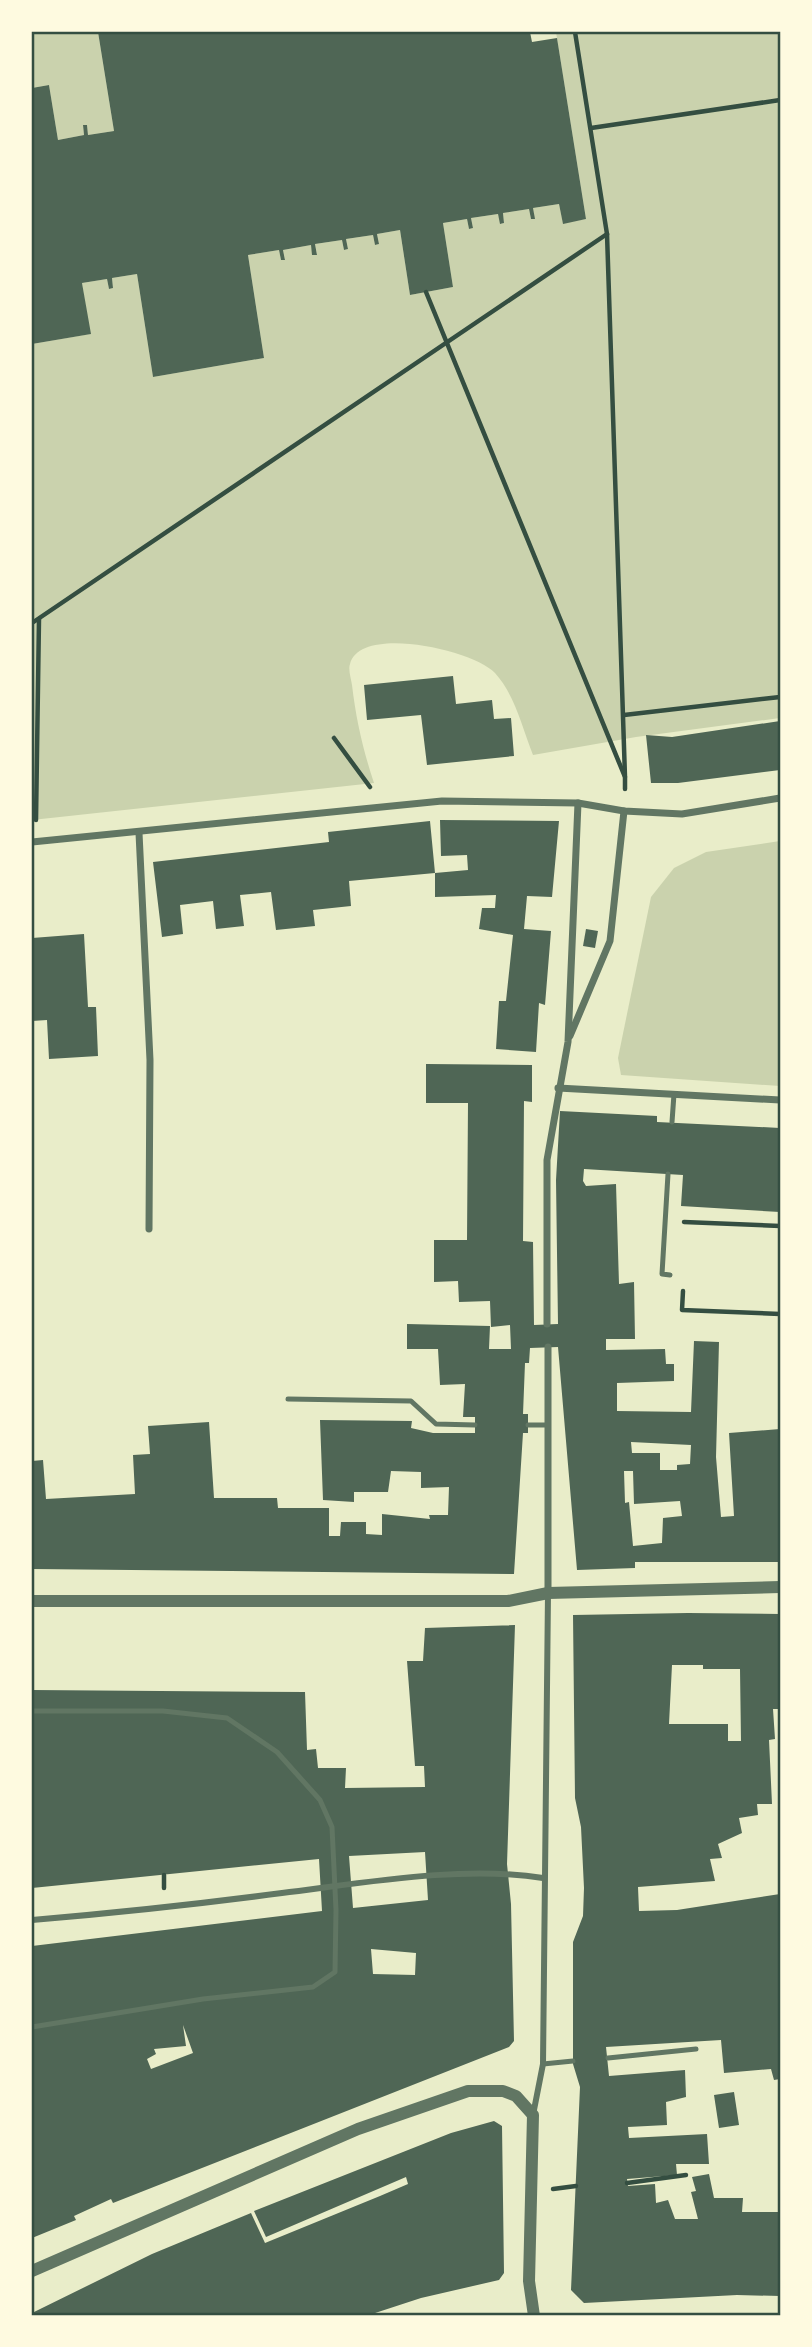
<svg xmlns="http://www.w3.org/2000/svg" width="812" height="2347" font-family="'DM Sans',sans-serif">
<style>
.green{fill:#cad2ad}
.building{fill:#4f6655;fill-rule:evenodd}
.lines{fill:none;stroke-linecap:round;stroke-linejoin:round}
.path{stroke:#344e41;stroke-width:4.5}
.service{stroke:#617663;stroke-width:5}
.pedestrian{stroke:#617663;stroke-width:6}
.minor{stroke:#617663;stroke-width:7}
.tertiary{stroke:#617663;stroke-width:12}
.neatline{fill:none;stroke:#344e41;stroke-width:2.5}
</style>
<rect width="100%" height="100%" fill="#e9edc9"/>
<g class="green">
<path d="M32,32H98L114,131L88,135L87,125L83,126L84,135L58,140L49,85L32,88Z"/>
<path d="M556,32H780V718L636,737L533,755C522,727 515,695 495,673C474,650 360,624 350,664C348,669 351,679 352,685C356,719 363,750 374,783L32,820V344L90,334L82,283L107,279L109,289L113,288L112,278L137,274L153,377L264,358L248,255L279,250L281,260L285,259L283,250L311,245L313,255L317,254L315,244L342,240L344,250L348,249L346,239L373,235L375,245L379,244L377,234L400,230L410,295L453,287L443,223L467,219L469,229L473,228L471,218L498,214L501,224L504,223L503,213L529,209L531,219H534L533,208L559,204L563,223L586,219Z"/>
<path d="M780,841V1086L621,1075L618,1058L651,897L674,868L706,852Z"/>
</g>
<g class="building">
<path d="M98,32H530L532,42L557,38L586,219L563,224L559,204L533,208L535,219H531L529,209L503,213L504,223L500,224L498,214L471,218L473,228L469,229L467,219L443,223L453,287L410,295L400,230L377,234L379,244L375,245L373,235L346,239L348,249L344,250L342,240L315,244L317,255H312L311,245L283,250L285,260H281L279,250L248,255L264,358L153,377L137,274L112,278L113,288L109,289L107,279L82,283L91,334L32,344V88L49,85L58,140L84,135L83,125H87L88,135L114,131Z"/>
<path d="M453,676L456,704L492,700L494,719L511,718L514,756L427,765L421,715L367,720L364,685Z"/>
<path d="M780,721V770L678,783H651L646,735L672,737Z"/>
<path d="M440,820L559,821L552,897L527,896L524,929L551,931L545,1005L539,1003L536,1052L496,1049L499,1001H506L513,935L479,929L482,908H495L496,895L435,897V873L468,870L467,855L441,856Z"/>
<path d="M430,821L435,873L349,881L351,906L313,910L315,926L276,930L271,892L240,895L244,926L216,929L213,901L180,905L183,934L162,937L153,862L329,842L328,832Z"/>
<path d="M586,929L598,931L595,948L583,946Z"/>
<path d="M84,934L88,1007H96L98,1056L49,1059L47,1020L32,1021V938Z"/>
<path d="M426,1064L532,1065V1102L524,1101L523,1241L533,1242L534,1325L558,1324L556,1180L560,1111L657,1116V1122L780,1128V1212L681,1206L683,1175L584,1169L583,1181L586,1186L616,1184L619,1284L634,1282L635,1339H606V1350L665,1349L666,1364H674V1381L617,1383V1411L691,1412L694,1341L719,1342L716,1457L721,1517L734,1516L729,1433L780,1429V1562H635V1568L577,1570L558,1347L530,1348L529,1363H525L523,1414H528V1433H523L514,1574L32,1569V1461L43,1460L46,1499L135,1494L133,1455L150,1454L148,1426L209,1422L214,1498H277L278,1508H329V1536H340L341,1522H366V1534L382,1535V1514L430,1519L429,1515H448L449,1487L421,1488V1472L391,1471L388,1492H354V1502L323,1500L320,1420L412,1421L411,1428L433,1433H475V1417H463L465,1384L440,1385L438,1349H407V1324L490,1326L489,1349H511L510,1325L491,1327L490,1301L459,1302L458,1281L434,1282V1240H467L468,1103H426ZM631,1442L691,1445L690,1464L677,1465V1470H660V1453H632ZM624,1471H633L634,1504L680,1501L682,1516L663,1518L662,1543L633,1546L629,1502L625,1503Z"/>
<path d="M688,1613L780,1614V1709H773L775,1739L769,1740L772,1804H757L758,1815L739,1818L742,1833L718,1844L722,1858L710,1859L715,1881L638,1887L639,1911L677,1910L780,1894V2079L774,2080L771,2069L724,2073L721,2040L606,2047L609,2076L685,2070L686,2097L666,2102L667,2125L628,2127L629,2138L707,2134L709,2164H676L677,2175L627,2179L628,2186L655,2184L656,2203L668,2200L675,2219H698L691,2192L696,2191L692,2177L709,2174L714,2198H743L742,2212H780V2296L737,2295L584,2303L571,2290L580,2087L573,2064V1942L583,1916L584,1888L581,1827L575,1798L573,1615ZM672,1665H703V1669H740L741,1741H728V1724H669Z"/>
<path d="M515,1625L507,1864L511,1904L514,2041L509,2047L113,2203L111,2199L74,2216L76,2220L32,2238V1946L322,1911L319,1859L32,1888V1690L305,1692L307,1750L316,1749L318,1768H346L345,1788L425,1787L424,1766H415L407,1661H423L425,1628ZM425,1852L428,1900L353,1908L349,1856ZM371,1949L416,1953L415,1975L373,1974ZM183,2025L193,2053L151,2069L147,2059L156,2054L154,2049L186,2046Z"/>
<path d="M734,2092L739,2125L719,2128L714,2095Z"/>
<path d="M494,2121L502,2126L504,2273L499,2280L421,2298L369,2315H32V2313L152,2254L251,2213L265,2243L380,2196L408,2184L406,2177L266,2237L254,2211L451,2133Z"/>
</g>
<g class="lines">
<g class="path">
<path d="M575,32L607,234L625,777"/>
<path d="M591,128L780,100"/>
<path d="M426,292L625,777V789"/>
<path d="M32,623L607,234"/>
<path d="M624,715L780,697"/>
<path d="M334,738L370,787"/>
<path d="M36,820L39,619"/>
<path d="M684,1222L780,1226"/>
<path d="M683,1291L682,1310L780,1314"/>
<path d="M164,1875V1888"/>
<path d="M627,2183L686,2175"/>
<path d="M553,2189L576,2186"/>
</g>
<g class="service">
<path d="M672,1122L674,1094"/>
<path d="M668,1174L662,1274L670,1275"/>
<path d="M288,1399L411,1401L436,1424L475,1425"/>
<path d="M528,1425H548"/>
<path d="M32,1711H163L227,1718L277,1752L320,1800L332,1827L336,1910L335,1972L313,1987L203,1999L32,2027"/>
<path d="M608,2058L696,2049"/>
<path d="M543,2064L573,2061"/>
</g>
<g class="pedestrian">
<path d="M32,1920C115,1913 199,1904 282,1893C363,1883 463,1865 543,1878"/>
<path d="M533,2115L543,2064L548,1593"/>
</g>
<g class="minor">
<path d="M139,833L150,1060L149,1229"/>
<path d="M32,842L442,801L578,803L624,811L682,814L780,798"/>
<path d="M570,1036L610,941L624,811"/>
<path d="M558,1088L780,1100"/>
<path d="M547,1324V1160L568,1042L578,803"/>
<path d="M548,1347V1593"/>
</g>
<g class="tertiary">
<path d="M32,1601H508L548,1593L780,1587"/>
<path d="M32,2271L358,2129L468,2091H503L516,2096L533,2115L529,2281L534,2316"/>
</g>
</g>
<rect width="812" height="2347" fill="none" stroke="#fefae0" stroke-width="66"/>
<rect x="33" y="33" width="746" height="2281" class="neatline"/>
</svg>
